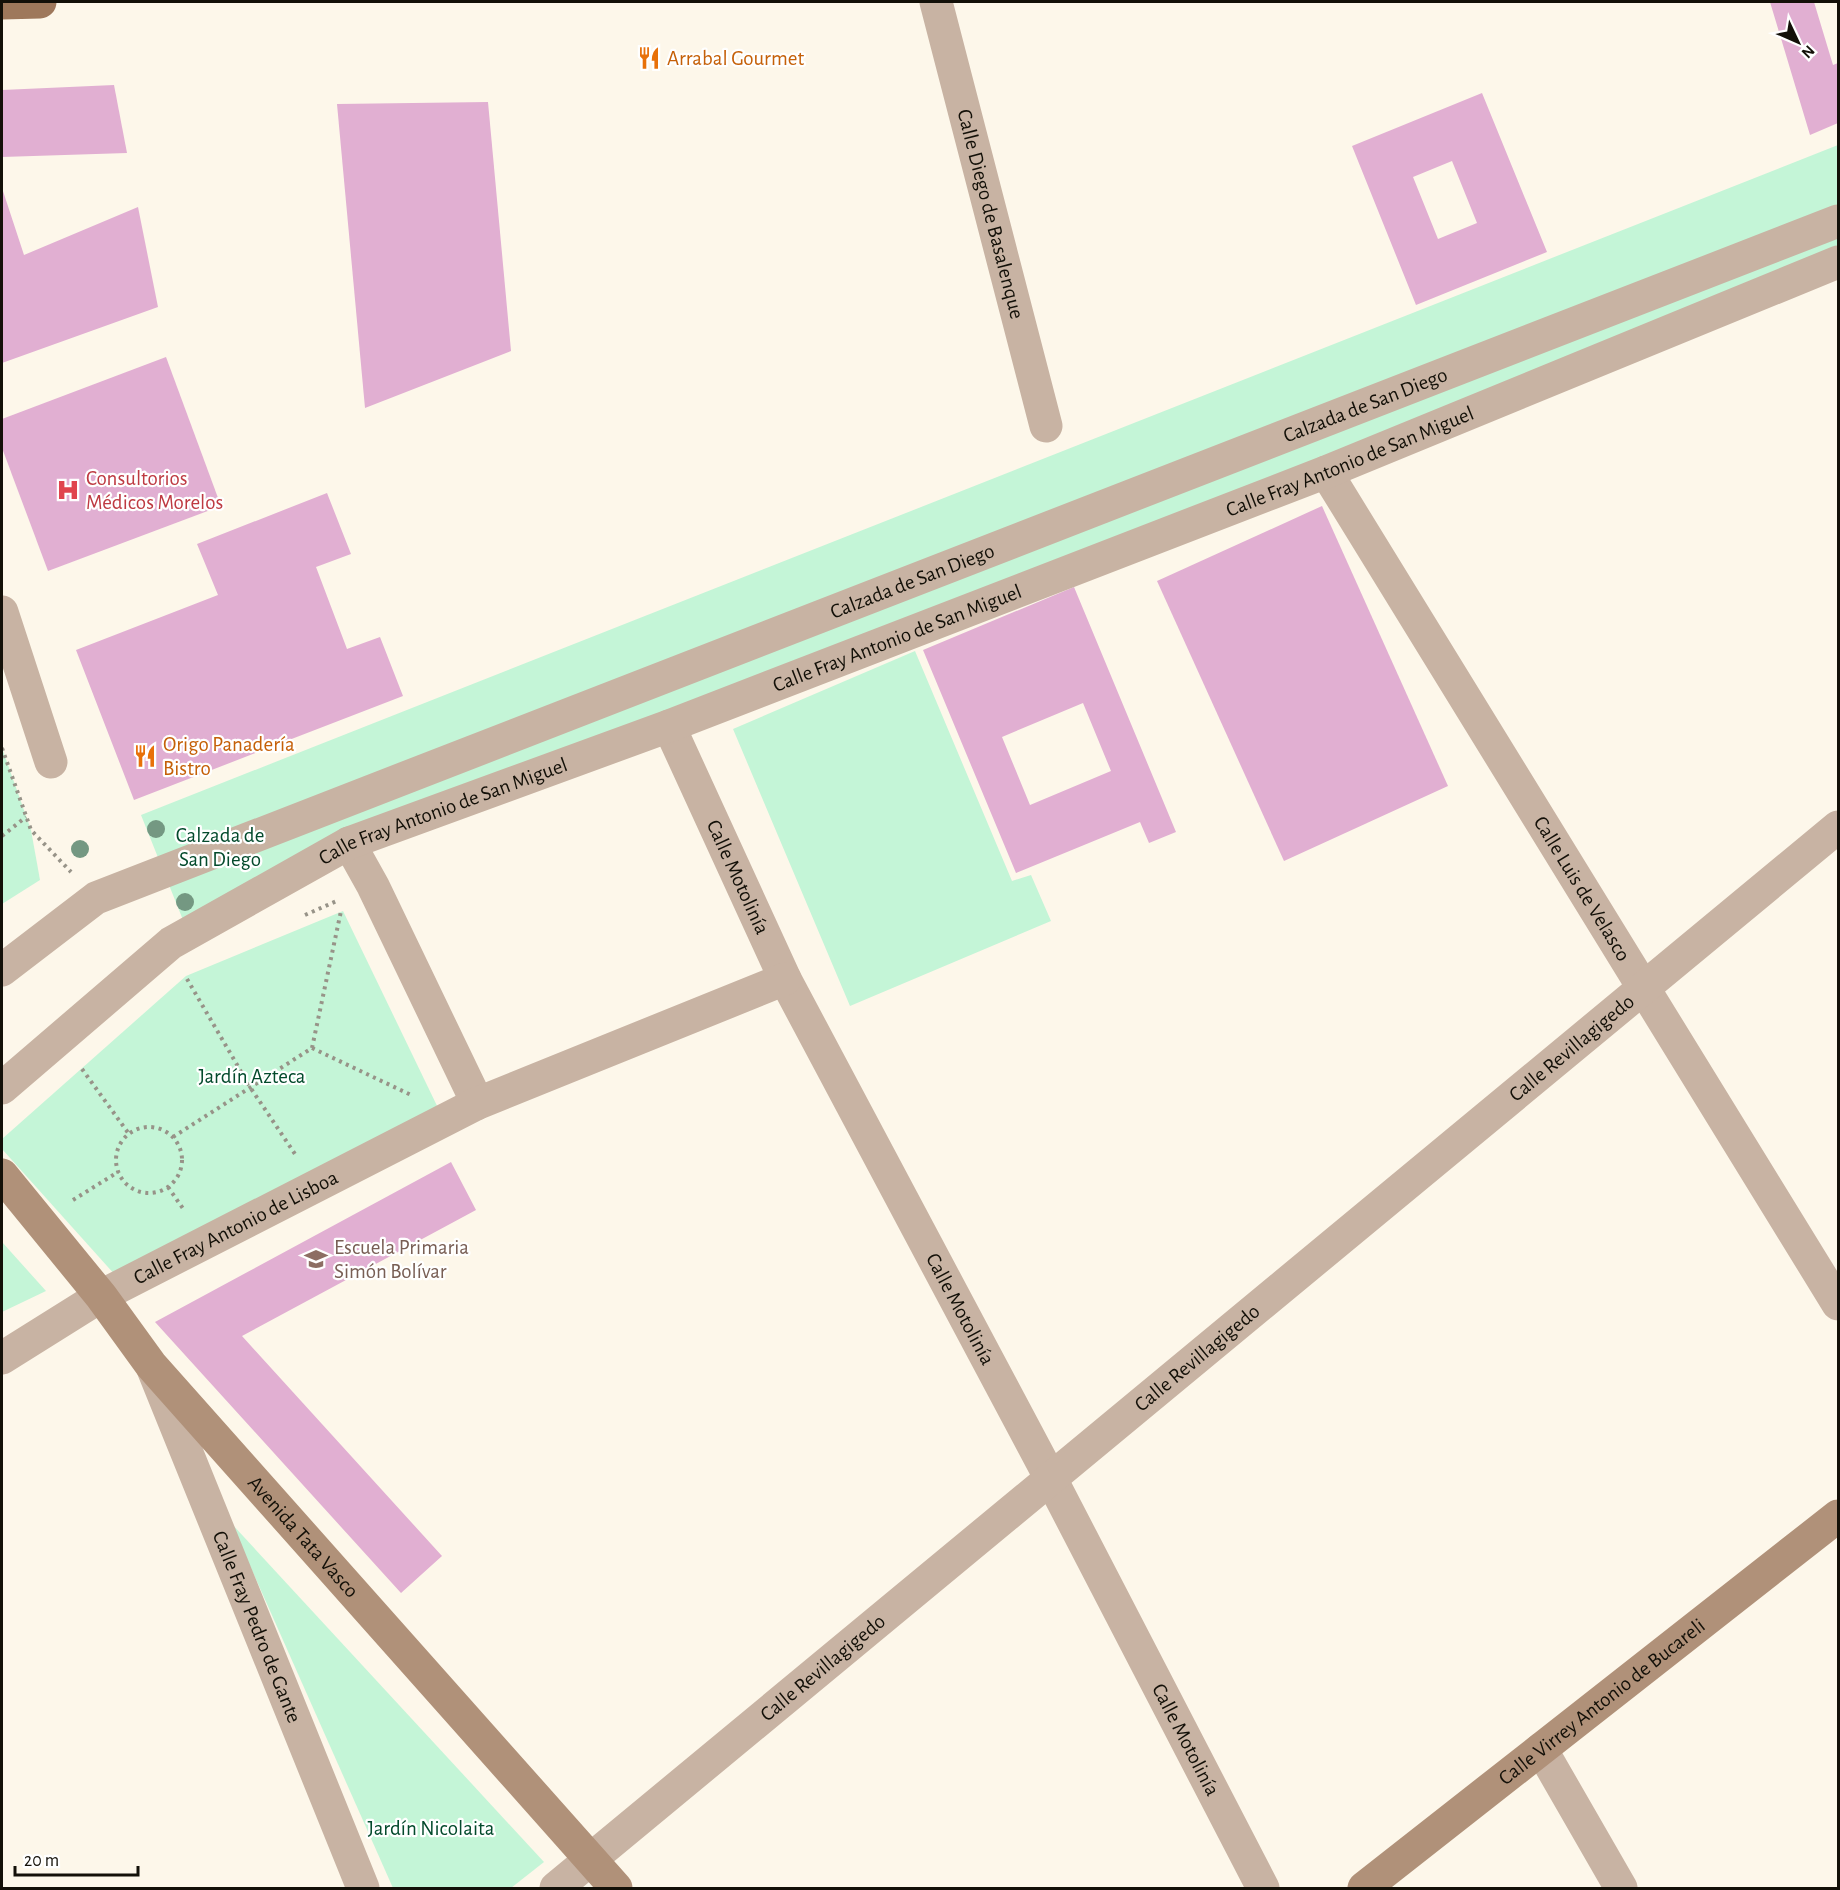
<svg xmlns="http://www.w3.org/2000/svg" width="1840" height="1890" font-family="'Alegreya Sans',sans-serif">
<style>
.green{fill:#c4f5d7}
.building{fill:#e1afd2;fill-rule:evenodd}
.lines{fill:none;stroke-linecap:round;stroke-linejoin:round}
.path{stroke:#979388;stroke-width:4;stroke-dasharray:3 4.5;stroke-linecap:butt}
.street{stroke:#c8b3a3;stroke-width:33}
.secondary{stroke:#b09179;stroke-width:33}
.primary{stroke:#9e785b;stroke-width:33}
.tree{fill:#749882}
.labels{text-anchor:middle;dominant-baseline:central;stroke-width:4.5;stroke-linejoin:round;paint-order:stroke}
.food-label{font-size:21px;fill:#c56008;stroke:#fff;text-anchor:start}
.street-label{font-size:21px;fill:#131008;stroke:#fff}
.health-label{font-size:21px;fill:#be3a42;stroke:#fff;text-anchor:start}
.park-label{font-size:21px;fill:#034a2c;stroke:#fff}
.education-label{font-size:21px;fill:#785e54;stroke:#fff;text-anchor:start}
</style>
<rect width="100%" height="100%" fill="#fdf7ea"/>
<g class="green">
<path d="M1838,145V251L185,925L141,815Z"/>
<path d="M915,651L1012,881L1031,875L1051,921L850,1006L733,729Z"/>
<path d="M2,748L31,830L40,880L2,904Z"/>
<path d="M343,911L440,1112L116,1276L2,1149V1139L186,976Z"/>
<path d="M2,1242L46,1291L2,1312Z"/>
<path d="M231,1523L544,1862L511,1888H393Z"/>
</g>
<g class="building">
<path d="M1770,2H1814L1833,65L1838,63V123L1810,135Z"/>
<path d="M114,85L127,153L2,157V90Z"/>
<path d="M1482,93L1547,252L1416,305L1352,146ZM1452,161L1477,223L1438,239L1413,177Z"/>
<path d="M488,102L511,351L365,408L337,104Z"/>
<path d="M2,188L24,255L138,207L158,307L2,363Z"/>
<path d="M166,357L221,506L48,571L2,448V419Z"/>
<path d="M327,493L351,554L316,567L347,649L380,637L403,696L134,800L76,650L218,595L197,544Z"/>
<path d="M1322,506L1448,786L1284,861L1157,581Z"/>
<path d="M1074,587L1176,832L1149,843L1140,822L1016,873L923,650ZM1083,703L1111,771L1030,805L1002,737Z"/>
<path d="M451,1162L476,1210L242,1336L442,1556L401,1593L155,1322Z"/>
</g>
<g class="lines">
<g class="path">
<path d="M2,748L31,830L71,872"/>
<path d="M2,836L26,817"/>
<path d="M305,915L339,900"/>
<path d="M187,979L250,1087L295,1154"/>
<path d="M312,1048L411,1095"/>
<path d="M82,1069L129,1134"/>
<circle cx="149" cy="1160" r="33"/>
<path d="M173,1137L312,1048L341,911"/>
<path d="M168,1187L184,1210"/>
<path d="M73,1200L118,1172"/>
</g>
<g class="street">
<path id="s1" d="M936,2L1046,426"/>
<path id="s2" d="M1326,472L1838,1304"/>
<path d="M2,612L51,762"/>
<path id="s3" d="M669,726L785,979L1051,1479L1263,1888"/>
<path d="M349,843L373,886L474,1096L476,1104"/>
<path id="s4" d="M2,970L96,898L1838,221"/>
<path id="s5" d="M2,1088L171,943L349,843L669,726L1326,472L1838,262"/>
<path id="s6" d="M2,1358L101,1296L476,1104L785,979"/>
<path id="s7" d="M153,1369L363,1888"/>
<path d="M1541,1749L1621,1888"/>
<path id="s8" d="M556,1888L1838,827"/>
</g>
<g class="secondary">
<path id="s9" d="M2,1175L101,1296L151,1365L616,1888"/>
<path id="s10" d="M1364,1888L1838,1516"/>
</g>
<path class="primary" d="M2,3L40,2"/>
</g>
<g class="tree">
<circle cx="156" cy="829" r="9"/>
<circle cx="80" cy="849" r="9"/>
<circle cx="185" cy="902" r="9"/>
</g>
<defs>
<g id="restaurant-bare" transform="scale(1.8)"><path d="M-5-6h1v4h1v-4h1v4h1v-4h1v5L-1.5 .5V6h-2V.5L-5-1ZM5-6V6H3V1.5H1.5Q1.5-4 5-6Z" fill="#e8710a" stroke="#fff" stroke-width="2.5" paint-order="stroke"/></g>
<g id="hospital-bare" transform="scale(1.8)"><path d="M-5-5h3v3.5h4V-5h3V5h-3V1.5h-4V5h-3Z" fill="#e0444e" stroke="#fff" stroke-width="2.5" paint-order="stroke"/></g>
<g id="school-bare" transform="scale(1.8)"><path d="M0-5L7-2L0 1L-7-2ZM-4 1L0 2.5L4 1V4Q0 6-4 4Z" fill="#8d6e63" stroke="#fff" stroke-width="2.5" paint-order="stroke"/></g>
</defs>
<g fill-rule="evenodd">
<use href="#restaurant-bare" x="649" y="58"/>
<use href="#hospital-bare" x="68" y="490"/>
<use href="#restaurant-bare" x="145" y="756"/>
<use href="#school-bare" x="316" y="1259"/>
</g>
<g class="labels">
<g class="food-label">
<text x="667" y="58">Arrabal Gourmet</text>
<text x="163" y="744">Origo Panadería<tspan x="163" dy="24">Bistro</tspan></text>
</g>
<g class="street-label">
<text stroke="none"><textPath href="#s1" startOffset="219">Calle Diego de Basalenque</textPath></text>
<text stroke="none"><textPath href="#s4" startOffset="1480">Calzada de San Diego</textPath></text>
<text stroke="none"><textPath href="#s5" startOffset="1498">Calle Fray Antonio de San Miguel</textPath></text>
<text stroke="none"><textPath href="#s4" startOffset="994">Calzada de San Diego</textPath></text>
<text stroke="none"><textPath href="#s5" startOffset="1012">Calle Fray Antonio de San Miguel</textPath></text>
<text stroke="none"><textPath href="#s5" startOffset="526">Calle Fray Antonio de San Miguel</textPath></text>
<text stroke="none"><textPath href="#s3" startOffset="166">Calle Motolinía</textPath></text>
<text stroke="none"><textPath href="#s2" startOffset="489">Calle Luis de Velasco</textPath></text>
<text stroke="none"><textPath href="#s8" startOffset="1318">Calle Revillagigedo</textPath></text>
<text stroke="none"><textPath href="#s6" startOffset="268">Calle Fray Antonio de Lisboa</textPath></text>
<text stroke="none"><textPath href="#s3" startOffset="652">Calle Motolinía</textPath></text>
<text stroke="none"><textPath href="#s8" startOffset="832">Calle Revillagigedo</textPath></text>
<text stroke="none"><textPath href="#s9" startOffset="471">Avenida Tata Vasco</textPath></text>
<text stroke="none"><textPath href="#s7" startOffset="278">Calle Fray Pedro de Gante</textPath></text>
<text stroke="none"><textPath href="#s8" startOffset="346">Calle Revillagigedo</textPath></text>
<text stroke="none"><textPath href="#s10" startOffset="302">Calle Virrey Antonio de Bucareli</textPath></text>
<text stroke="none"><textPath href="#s3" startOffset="1138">Calle Motolinía</textPath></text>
</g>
<g class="health-label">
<text x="86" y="478">Consultorios<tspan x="86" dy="24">Médicos Morelos</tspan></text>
</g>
<g class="park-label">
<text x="220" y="835">Calzada de<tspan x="220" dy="24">San Diego</tspan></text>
<text x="252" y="1076">Jardín Azteca</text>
<text x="431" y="1828">Jardín Nicolaita</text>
</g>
<g class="education-label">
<text x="334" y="1247">Escuela Primaria<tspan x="334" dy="24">Simón Bolívar</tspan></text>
</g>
</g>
<rect width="1840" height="1890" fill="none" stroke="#131008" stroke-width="6"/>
<g transform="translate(1798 42) rotate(134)" stroke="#ffffff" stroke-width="4.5" paint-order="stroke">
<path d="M0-4.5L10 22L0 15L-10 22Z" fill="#131008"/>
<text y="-9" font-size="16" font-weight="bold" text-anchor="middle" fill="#131008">N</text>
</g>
<path d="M15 1866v9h123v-9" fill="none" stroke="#131008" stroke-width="3"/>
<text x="24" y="1866" font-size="18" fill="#131008" stroke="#ffffff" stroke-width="4.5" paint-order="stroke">20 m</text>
</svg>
